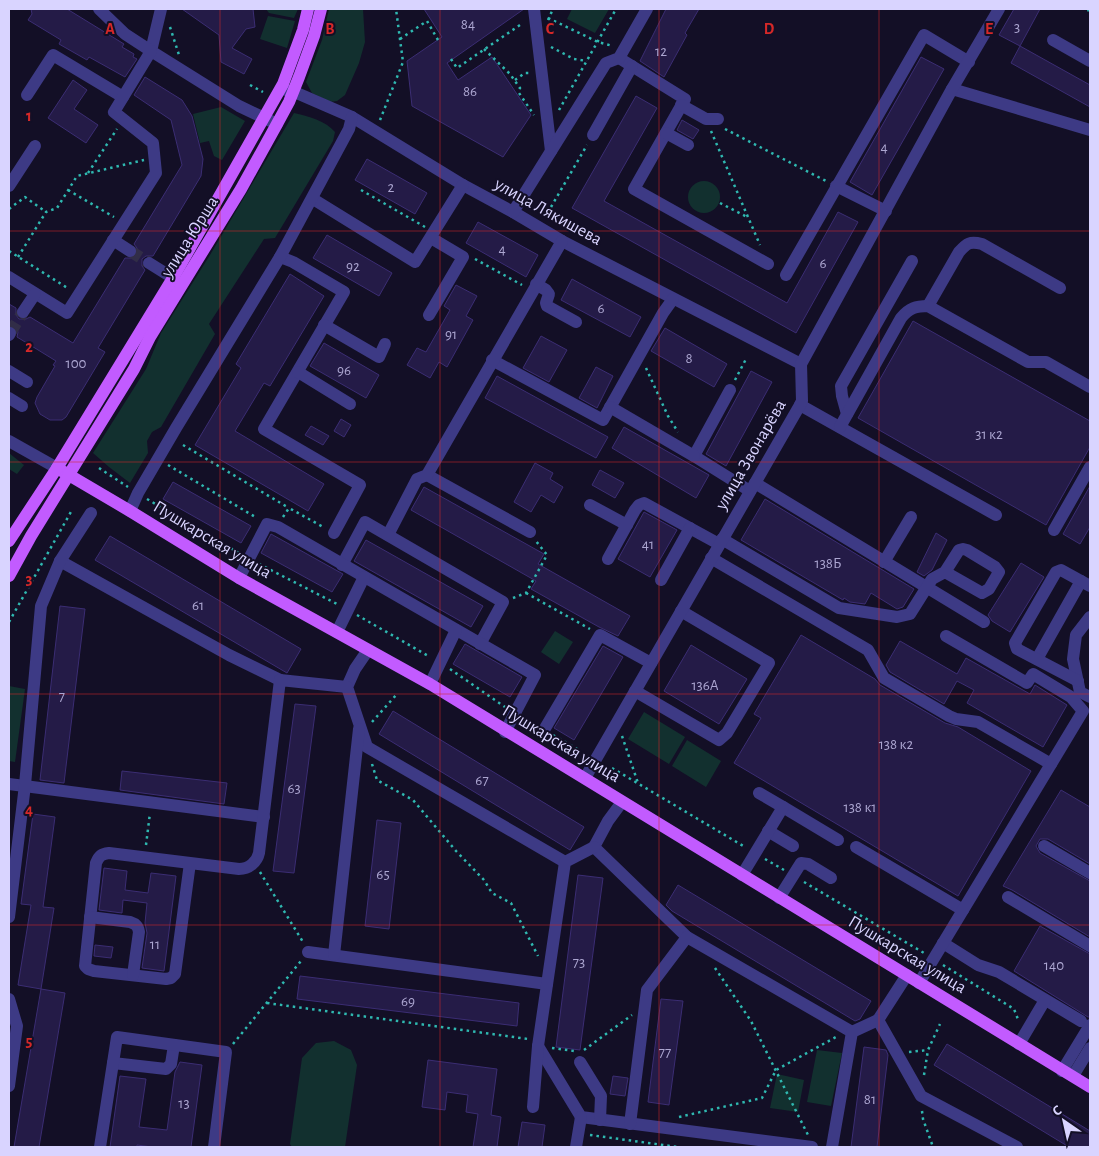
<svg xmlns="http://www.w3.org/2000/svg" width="1099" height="1156" font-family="'Alegreya Sans',sans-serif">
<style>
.green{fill:#12302f}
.building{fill:#241b47;stroke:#3b2d73}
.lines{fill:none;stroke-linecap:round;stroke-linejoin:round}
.minor-tunnel{stroke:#312d47;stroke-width:12;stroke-dasharray:12 6;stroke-linecap:butt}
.path{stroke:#2fb8b0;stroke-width:2.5;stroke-dasharray:2.5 4;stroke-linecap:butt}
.minor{stroke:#3d3a85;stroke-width:12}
.major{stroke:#c25bff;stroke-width:12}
.grid{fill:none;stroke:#d62828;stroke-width:1;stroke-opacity:0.55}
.labels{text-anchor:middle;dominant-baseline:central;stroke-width:4;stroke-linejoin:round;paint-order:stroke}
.number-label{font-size:15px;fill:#aca6d1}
.street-label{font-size:18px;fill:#d9d4ff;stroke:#130f26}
.grid-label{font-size:16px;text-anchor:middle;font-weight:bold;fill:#d62828;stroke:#130f26;stroke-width:4;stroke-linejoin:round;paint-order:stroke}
</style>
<rect width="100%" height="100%" fill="#130f26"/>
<g class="green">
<path d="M266,9H298L294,18L269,13Z"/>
<path d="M329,9H363L365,42L359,63L345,95L337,101L330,102L312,93L306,82L322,40Z"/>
<path d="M572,9H609L595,33L567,19Z"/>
<path d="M268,16L295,21L287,48L260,39Z"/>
<path d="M221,107L245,121L222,160L214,156L209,141L200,143L193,114Z"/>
<path d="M294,113C308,116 326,121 335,132L333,141L275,238L264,239L209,324L215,334L161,427L152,432L147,441L148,453L130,483L109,467L93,453L146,369L161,333L210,255Z"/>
<circle cx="704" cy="197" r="16"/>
<path d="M9,453L24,465L17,474L9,469Z"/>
<path d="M555,631L573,642L559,664L541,652Z"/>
<path d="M9,686L25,689L15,762L9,761Z"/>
<path d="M644,712L685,737L669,764L628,739Z"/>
<path d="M687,740L721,761L706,787L672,766Z"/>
<path d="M334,1041L351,1050L357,1065L345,1147H292L290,1144L302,1058L316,1043Z"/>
<path d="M817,1050L842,1053L831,1106L807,1102Z"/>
<path d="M777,1074L804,1080L798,1112L770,1108Z"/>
</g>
<g class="building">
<path d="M31,9H67L124,44L122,47L134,54L133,57L137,59L125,77L89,57L87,60L59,44L61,40L28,20L32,14Z"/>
<path d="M182,9H253L255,27L246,29L232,48L252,59L244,74L221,62L219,35Z"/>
<path d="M424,9H524L447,63L458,80L492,57L531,115L503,157L412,106L407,61L442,37Z"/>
<path d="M666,9H699L685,33L687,35L664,77L640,61Z"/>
<path d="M1014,9H1040L1020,46L999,35Z"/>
<path d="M1020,46L1090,85V107L1011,63Z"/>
<path d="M921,57L944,69L872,195L850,182Z"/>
<path d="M145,77L182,100L192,116L203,159L201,176L153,256H146L142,259V266L145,270L98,348L105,352L66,417L62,420H50L40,414L35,403L37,397L55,366L53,365L56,361L17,337L18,332L16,328L9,325V304L16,308V315L19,319H26L30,317L73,343L125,258H133L137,255V248L134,244L182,165L171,120L134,95Z"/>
<path d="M73,80L87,90L74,109L98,125L86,143L48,118Z"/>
<path d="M636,96L657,108L604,201L787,303L838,212L858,222L796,333L572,208Z"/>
<path d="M682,120L699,130L693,139L677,130Z"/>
<path d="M367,159L427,193L415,214L355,180Z"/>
<path d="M478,222L538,255L526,277L466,243Z"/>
<path d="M327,235L392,273L379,296L313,258Z"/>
<path d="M290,274L324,296L270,386L264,383L235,431L324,484L308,511L195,445L241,368L236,364Z"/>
<path d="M572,279L641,317L630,337L561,300Z"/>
<path d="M456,285L477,296L466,316L473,320L447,367L439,362L430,378L407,365L417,348L426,352L450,310L444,306Z"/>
<path d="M913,321L1090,421V447L1046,525L858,418Z"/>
<path d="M665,328L727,364L714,387L651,351Z"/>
<path d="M541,336L567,350L549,382L523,368Z"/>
<path d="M324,343L379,375L366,398L310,366Z"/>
<path d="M596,367L613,376L597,408L579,398Z"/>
<path d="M751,371L772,382L726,466L706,454Z"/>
<path d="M497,376L608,437L596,458L485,398Z"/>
<path d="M341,419L351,425L344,437L334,431Z"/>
<path d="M311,426L329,436L323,445L305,435Z"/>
<path d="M624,427L709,475L696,498L612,448Z"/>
<path d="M535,463L553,473L550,479L563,487L554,503L541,495L531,512L514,502Z"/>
<path d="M600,470L624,483L615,498L592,485Z"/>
<path d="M173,482L251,526L241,543L163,499Z"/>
<path d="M1090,486V527L1080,544L1063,534Z"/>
<path d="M424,487L544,554L538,564L630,616L618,636L599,627L531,589L536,581L411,510Z"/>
<path d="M765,499L914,589L903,607L897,609L871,593L865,604L850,602L844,598L843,600L741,540Z"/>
<path d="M644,512L677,530L650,577L618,559Z"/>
<path d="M936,533L947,540L932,570L924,576L917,572Z"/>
<path d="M271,534L343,574L332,592L261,553Z"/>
<path d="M110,536L301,649L287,673L95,560Z"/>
<path d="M366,540L483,606L471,627L354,561Z"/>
<path d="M1021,563L1044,577L1010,632L992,621L988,615Z"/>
<path d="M60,606L85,609L64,783L40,780Z"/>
<path d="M801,635L875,679L880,685L945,723L958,727L1031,771L958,896L734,763L761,718L754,714Z"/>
<path d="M900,641L957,674L966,658L1030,694L1035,685L1067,705L1043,747L967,703L974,690L957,681L944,704L890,672L886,665Z"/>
<path d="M465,644L522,677L510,697L453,664Z"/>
<path d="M691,645L747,679L719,724L664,691Z"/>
<path d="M603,646L623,657L574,740L554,728Z"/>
<path d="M295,704L316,706L294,873L273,871Z"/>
<path d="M393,711L584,827L570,850L379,734Z"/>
<path d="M122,771L227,783L224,804L120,790Z"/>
<path d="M1061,790L1090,807V864L1048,839H1040L1036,846L1040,853L1090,881V937L1012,890L1003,886Z"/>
<path d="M33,814L55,817L43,907L54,908L41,989L18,985L31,905L21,904Z"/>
<path d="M377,820L401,823L389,929L365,926Z"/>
<path d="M104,868L127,871L125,890L148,893L151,873L176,876L164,971L142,968L147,933L145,923L147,903L123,900L122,913L99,910Z"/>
<path d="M578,875L603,878L580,1050L556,1047Z"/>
<path d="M678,885L871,1001L860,1019L855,1021L672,911L666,905Z"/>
<path d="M1040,926L1090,954V1017H1088L1014,971Z"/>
<path d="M95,945L113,947L111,958L94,956Z"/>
<path d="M300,976L519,1003L517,1026L297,999Z"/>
<path d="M41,989L65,993L39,1147H14Z"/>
<path d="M661,999L683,1001L669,1105L648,1102Z"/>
<path d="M947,1044L1090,1131V1147H1069L934,1065Z"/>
<path d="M864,1047L886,1050L888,1055L877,1147H851Z"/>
<path d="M428,1060L497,1069L491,1115L501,1117L497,1147H473L478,1114L466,1112L468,1095L447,1092L445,1110L422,1107Z"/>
<path d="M180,1062L202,1065L191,1147H152L137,1145V1147H110L120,1076L146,1079L139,1127L167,1130L175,1072Z"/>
<path d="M613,1076L628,1078L625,1096L610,1094Z"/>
<path d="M522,1122L545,1125L542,1147H518Z"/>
</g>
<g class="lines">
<g class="minor-tunnel">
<path d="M130,251L149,263"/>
<path d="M10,333L23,312"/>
</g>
<g class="path">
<path d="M1088,9L1090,15"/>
<path d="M548,18L598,42L613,46"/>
<path d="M548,20L553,9"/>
<path d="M170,27L179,55"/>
<path d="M400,39L427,21L438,40"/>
<path d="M551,47L574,59L587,61"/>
<path d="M484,49L510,74L520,88L519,93L534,115"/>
<path d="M451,59L457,68L523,23"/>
<path d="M515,80L525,73H530"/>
<path d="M250,85L263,92"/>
<path d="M559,110L616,9"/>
<path d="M380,120L403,62L396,9"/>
<path d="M725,129L826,181"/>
<path d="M711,131L760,245"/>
<path d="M88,173L117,129"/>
<path d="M68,190L114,217"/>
<path d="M361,190L425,227"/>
<path d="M720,203L747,217"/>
<path d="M551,207L587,145"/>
<path d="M9,209L25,197L46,212"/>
<path d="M9,251L69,289"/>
<path d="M18,257L46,212L57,208L77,176L144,160"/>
<path d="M475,259L522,285"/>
<path d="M646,368L668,416L678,432"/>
<path d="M735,380L746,359"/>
<path d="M183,445L289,508"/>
<path d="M168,465L257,518"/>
<path d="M99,468L128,487"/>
<path d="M147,499L239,553"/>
<path d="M283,517L289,508L325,528"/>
<path d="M259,564L337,604"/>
<path d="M526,593L590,629"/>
<path d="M513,598L526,593L547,555L536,541"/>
<path d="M357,615L430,657"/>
<path d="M9,622L72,510"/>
<path d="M450,669L505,707"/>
<path d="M524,719L535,725"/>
<path d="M372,722L397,694"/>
<path d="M553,735L579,750"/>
<path d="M622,736L638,783"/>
<path d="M372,764L377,780L413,800L456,851L484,880L492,893L511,903L538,956"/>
<path d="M612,768L745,847"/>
<path d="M146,845L150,813"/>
<path d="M765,859L784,870"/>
<path d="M260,872L303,942"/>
<path d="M804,882L924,953"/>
<path d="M943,965L1014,1009L1019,1022"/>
<path d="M715,968L751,1021L808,1135"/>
<path d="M267,1003L528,1039"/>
<path d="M233,1044L301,961"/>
<path d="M552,1048L574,1051"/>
<path d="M584,1050L632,1015"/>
<path d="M909,1052L928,1050"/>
<path d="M924,1075L928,1050L940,1024"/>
<path d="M922,1111L923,1119L933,1147"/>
<path d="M679,1117L762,1098L776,1070L836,1037"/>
<path d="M590,1135L678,1147"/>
</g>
<g class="minor">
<path d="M161,9L151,51L239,106L277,124"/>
<path d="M534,9L551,151"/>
<path d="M1053,40L1090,61"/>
<path d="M619,58L685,99L634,189L768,264"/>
<path d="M283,89L299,94L352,117L463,185L513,212L562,241L801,364"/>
<path d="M952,89L1090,130"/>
<path d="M27,95L53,55L123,97"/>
<path d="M681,105L706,119H718"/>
<path d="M666,133L688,145"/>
<path d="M593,135L632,66"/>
<path d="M9,186L35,146"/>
<path d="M836,186L886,211"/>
<path d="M313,199L415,262L463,185"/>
<path d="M513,212L606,63L619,58L647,9"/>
<path d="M113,240L130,251"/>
<path d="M280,257L293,262L344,292L264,429L360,485L334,533"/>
<path d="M149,263L173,278"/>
<path d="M786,275L924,35L969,62"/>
<path d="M9,277L67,313L156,173L153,143L114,112L151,51L125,34L99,9"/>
<path d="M536,284L546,290L549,294L546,303L547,306L576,322"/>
<path d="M928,306L959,252C967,243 970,241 982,244L1060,288"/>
<path d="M23,312L35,294"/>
<path d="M429,315L463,257L431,238"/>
<path d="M324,325L379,357L385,344"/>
<path d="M9,335L10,333"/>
<path d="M492,360L603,420L663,313L673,299"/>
<path d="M9,371L27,382"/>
<path d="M298,372L350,404"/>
<path d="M730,390L694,456L750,491"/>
<path d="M9,398L22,406"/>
<path d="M800,405L996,515"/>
<path d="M610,407L694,456"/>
<path d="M847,414L842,396L841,386L912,261"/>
<path d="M840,427L901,318C909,308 916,306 928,306L1028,362H1046L1090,387"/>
<path d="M9,441L57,468"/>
<path d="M427,475L530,532"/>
<path d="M755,483L984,622"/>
<path d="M590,505L627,525"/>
<path d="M130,511L138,493L176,428L280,257L349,129L352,117"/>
<path d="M1054,530L1090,467"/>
<path d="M388,535L417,479L427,475L562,241"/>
<path d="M722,539L839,608L897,617L910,614L932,579L945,572L959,550L963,549L967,550L995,567L999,572L989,589L982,593L945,572"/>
<path d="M711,558L868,650L884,678L949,716L956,719L978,722L1051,764"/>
<path d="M608,559L635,510L639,505L644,503L719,544"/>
<path d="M60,561L229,655L280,680"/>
<path d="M884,562L911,517"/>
<path d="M342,565L365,522L503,602L480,644"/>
<path d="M239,578L267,524L278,527L535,675L505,732"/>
<path d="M661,580L690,528"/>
<path d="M1090,617L1076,635L1073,659L1080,692L1090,697"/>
<path d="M337,632L364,577"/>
<path d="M368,650L355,669L347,687L367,747L565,862"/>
<path d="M1037,659L1081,581"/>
<path d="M1078,681L1017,649L1015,643L1056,572L1061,570L1090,586"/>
<path d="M430,684L456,630"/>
<path d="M635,691L719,740L727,733L769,663L681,611"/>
<path d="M544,730L600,635L651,663"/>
<path d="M585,778L800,405L802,401L801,364L952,89L999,9"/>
<path d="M9,784L264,817"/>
<path d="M622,802L608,821L594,847L687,937L852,1032"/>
<path d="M783,807L838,840"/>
<path d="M768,831L793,846"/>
<path d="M1044,846L1090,873"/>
<path d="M856,847L963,910"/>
<path d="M190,863L175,974L171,978L166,979L94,971L88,969L85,966L96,863C99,856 101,854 109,853L239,869C249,869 257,862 259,853L280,680L347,687"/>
<path d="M742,875L783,807L759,793"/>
<path d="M1008,897L1090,946"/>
<path d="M779,898L801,863L808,864L831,878"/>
<path d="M9,917L25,785L41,606L60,561L91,513"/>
<path d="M90,917L130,922C136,924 138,926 139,932L133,975"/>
<path d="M943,943L978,965L999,972L1081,1021"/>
<path d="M308,952L547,984"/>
<path d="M334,955L359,729"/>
<path d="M907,975L878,1020L921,1096L1017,1147"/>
<path d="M919,983L1083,711L1071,697L1033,674L1027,683L946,636"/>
<path d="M9,999L17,1026L9,1086"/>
<path d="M1019,1044L1045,1000"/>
<path d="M538,1046L581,1117L812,1147"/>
<path d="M580,1062L601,1096L600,1120"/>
<path d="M113,1063L166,1069L171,1064L174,1045"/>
<path d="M1062,1071L1090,1025"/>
<path d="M1073,1076L1090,1048"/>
<path d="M533,1107L538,1046L565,862L594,847"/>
<path d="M630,1124L647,990L687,937"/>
<path d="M100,1147L117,1037L226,1052L214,1147"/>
<path d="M576,1147L581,1117"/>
<path d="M832,1147L852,1032L878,1020"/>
</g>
<g class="major">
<path d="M57,468L130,511L239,578L430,684L1090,1087"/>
<path d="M9,541L57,468L173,278L283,84L303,30L308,9"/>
<path d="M9,576L31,536L134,369L150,337L241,189L277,124L289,102L299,77L314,36L321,9"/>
</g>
</g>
<path class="grid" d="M220,9V1147M440,9V1147M659,9V1147M879,9V1147M9,231H1090M9,462H1090M9,694H1090M9,925H1090"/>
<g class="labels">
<g class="number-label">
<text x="468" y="24">84</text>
<text x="1017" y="27">3</text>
<text x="661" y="51">12</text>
<text x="470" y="91">86</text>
<text x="884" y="147">4</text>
<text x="391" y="187">2</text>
<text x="502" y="249">4</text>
<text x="823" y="263">6</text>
<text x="353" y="266">92</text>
<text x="601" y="308">6</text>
<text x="451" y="334">91</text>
<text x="689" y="358">8</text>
<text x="76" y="363">100</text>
<text x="344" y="370">96</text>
<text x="989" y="434">31 к2</text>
<text x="648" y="544">41</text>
<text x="828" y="563">138Б</text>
<text x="198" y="605">61</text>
<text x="705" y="685">136А</text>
<text x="62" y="696">7</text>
<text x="896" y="744">138 к2</text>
<text x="482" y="780">67</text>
<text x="294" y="788">63</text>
<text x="860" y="807">138 к1</text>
<text x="383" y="874">65</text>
<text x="155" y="944">11</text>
<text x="579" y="962">73</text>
<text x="1054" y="965">140</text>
<text x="408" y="1001">69</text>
<text x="665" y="1052">77</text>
<text x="870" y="1099">81</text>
<text x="184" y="1103">13</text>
</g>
<g class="street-label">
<text transform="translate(548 212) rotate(29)">улица Лякишева</text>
<text transform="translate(190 237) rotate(-58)">улица Юрша</text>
<text transform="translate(751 455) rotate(-60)">улица Звонарёва</text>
<text transform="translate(212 540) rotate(31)">Пушкарская улица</text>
<text transform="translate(561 744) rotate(31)">Пушкарская улица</text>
<text transform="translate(907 955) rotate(31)">Пушкарская улица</text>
</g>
</g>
<g class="grid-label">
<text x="110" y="34">A</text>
<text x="330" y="34">B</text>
<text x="550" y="34">C</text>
<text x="769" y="34">D</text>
<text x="989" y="34">E</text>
<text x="29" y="121">1</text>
<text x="29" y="352">2</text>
<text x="29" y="584">3</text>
<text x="29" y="815">4</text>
<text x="29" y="1046">5</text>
</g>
<rect width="1099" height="1156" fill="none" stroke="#d9d4ff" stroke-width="20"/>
<g transform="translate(1064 1121) rotate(326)" stroke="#130f26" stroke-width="4" paint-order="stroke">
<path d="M0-4L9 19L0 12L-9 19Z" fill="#d9d4ff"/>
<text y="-8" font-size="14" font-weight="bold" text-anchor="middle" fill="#d9d4ff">С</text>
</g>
</svg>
